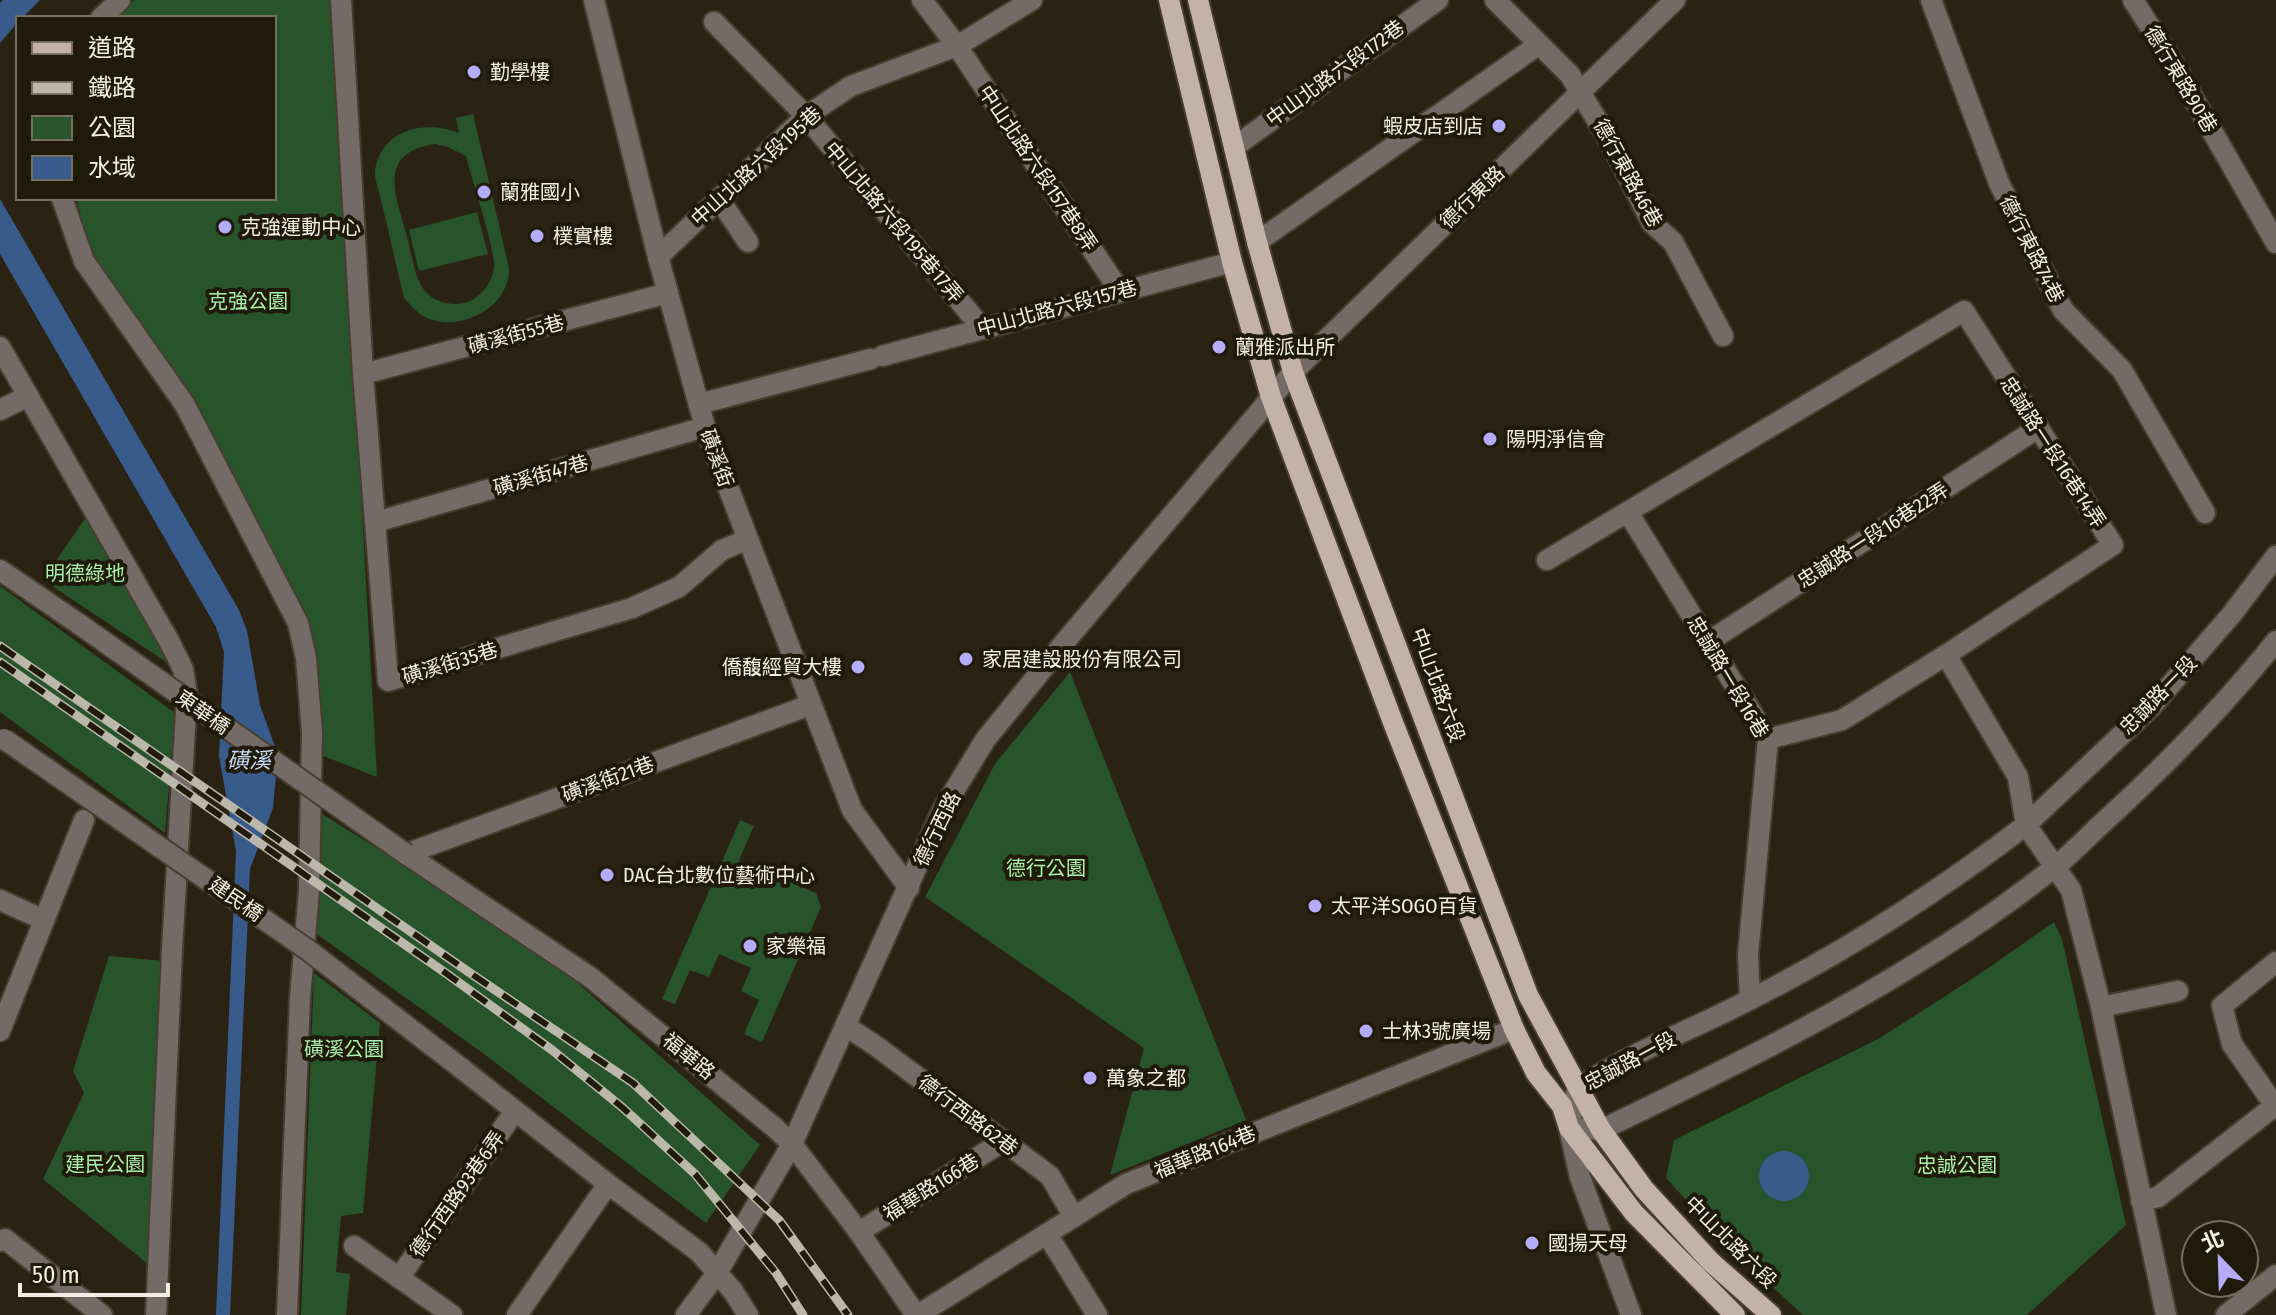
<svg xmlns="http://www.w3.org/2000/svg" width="2276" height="1315" font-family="'Fira Sans Condensed','Noto Sans TC',sans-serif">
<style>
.green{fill:#27542b;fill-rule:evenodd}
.water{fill:#395b8b}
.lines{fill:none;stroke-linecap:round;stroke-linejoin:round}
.minor-casing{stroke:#463f30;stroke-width:24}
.major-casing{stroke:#463f30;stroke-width:24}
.minor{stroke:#746b66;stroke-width:20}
.major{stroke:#c4b2a8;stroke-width:20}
.rail-casing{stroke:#bbb7ab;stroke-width:9}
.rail{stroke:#201a0a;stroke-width:6;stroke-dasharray:18;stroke-linecap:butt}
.minor-bridge-casing{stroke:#463f30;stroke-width:24;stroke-linecap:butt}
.minor-bridge{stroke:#746b66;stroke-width:20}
.poi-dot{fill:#b4acf9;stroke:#201a0a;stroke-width:3}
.labels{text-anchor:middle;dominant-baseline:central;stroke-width:8;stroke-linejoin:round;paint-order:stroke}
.poi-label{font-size:20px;fill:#f2eee4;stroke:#201a0a;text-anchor:start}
.street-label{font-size:20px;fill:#f2eee4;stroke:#201a0a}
.park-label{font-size:20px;fill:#a8f0ac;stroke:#201a0a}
.water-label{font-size:22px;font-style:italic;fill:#c5dbf8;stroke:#201a0a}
</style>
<rect width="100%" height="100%" fill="#2a2313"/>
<g class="green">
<path d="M134,0H333L377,777L321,755L311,631L191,394L93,260L76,198H274V18H116Z"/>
<path d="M473,114L509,268C511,306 461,333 427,318C417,313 411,306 404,298C396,265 389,233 381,200C379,191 374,178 375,170C382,128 427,120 459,133L456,118ZM435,144L448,147L466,156C471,178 496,251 494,268C492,283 479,300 464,303C451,306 434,302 425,291C414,277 412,256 408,240C397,199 374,153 435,144Z"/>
<path d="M477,212L488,254L419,271L409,230Z"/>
<path d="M86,517L180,671L43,580Z"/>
<path d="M0,586L175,713L165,833L0,712Z"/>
<path d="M1070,672L1246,1120L1110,1175L1144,1048L925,897L995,764Z"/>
<path d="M319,812L544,953L760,1145L706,1223L480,1051L314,932Z"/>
<path d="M740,820L754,826L739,860L816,893L821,907L762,1042L744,1034L759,1000L741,991L751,968L719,954L709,977L690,970L675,1004L662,999Z"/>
<path d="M2054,922L2062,939L2126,1225L2027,1315H1803L1725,1243L1666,1178L1674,1140L1880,1038L1981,973Z"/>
<path d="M109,956L164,961L148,1264L43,1179L84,1093L73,1071Z"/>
<path d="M314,973L380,1023L363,1213L341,1216L336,1272L350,1274L346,1315H301Z"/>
</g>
<g class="water">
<path d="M3,0H40L22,18H18V22L0,43V3Z"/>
<path d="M0,199L239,610L247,631L260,705L278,755L273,808L250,869L230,1315H216L236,851L219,756L224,652L216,627L0,254Z"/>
<circle cx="1784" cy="1176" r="25"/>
</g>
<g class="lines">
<g class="minor-casing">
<g id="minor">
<path d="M341,0L363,374L388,681L632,608L679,587L722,550L746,540"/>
<path d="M594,0L658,257L705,427L852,810L909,888"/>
<path d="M922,0L957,46L1119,290"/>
<path d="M1495,0L1570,75L1613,147L1652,223L1673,242L1723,336"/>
<path d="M1931,0L1999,183L2063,310L2122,370L2205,513"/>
<path d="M2133,0L2175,66L2276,243"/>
<path d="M101,18L120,0"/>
<path d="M714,22L806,116L982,328"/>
<path d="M1234,147L1438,0"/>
<path d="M62,198L84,261L185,405L298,623L306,658L312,733L309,890L300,998L287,1315"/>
<path d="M719,199L748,242"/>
<path d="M1257,242L1538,45"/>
<path d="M658,257L806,116L851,86L957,46L1032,0"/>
<path d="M0,347L169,641L183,669L187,694L172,950L156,1315"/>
<path d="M882,356L1232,262"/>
<path d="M363,374L668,293"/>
<path d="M699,404L871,359"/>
<path d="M0,410L28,396"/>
<path d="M1629,514L1768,739L1748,955L1750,1000"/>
<path d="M376,522L705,427"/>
<path d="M1547,560L1964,311L2113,545L1946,655L1842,720L1768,739"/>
<path d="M0,570L79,624"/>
<path d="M1708,642L2038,428"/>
<path d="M1946,655L2018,777L2026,825L2071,890L2101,1007L2166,1315"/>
<path d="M406,854L590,977L775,1128L792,1144L859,1232L916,1315"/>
<path d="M406,854L810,705"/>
<path d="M0,900L44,920"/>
<path d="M2101,1007L2178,991"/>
<path d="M847,1027L876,1046L1050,1176L1074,1217"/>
<path d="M0,1031L84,820"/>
<path d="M461,1068L608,1184L699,1252L733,1291L748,1315"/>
<path d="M2275,1106L2232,1044L2222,1006L2276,962"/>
<path d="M1569,1128L1601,1130C1758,1054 1914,978 2051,870C2072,854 2090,834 2109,817C2169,762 2225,705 2276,641"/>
<path d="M2141,1201L2158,1197L2276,1105"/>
<path d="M859,1232L1002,1142"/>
<path d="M1047,1234L1097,1315"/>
<path d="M0,1241L5,1239L102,1315"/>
<path d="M354,1246L452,1315"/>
<path d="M399,1278L515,1111"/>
<path d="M517,1315L608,1184"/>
<path d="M686,1315L717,1273L792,1144L942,811L985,740L1063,644L1293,372L1675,0"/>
<path d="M918,1315L1126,1184L1514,1029"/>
<path d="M1631,1315L1580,1177L1569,1128L1577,1089C1630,1052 1692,1030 1749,1000C1847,951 1939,891 2026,825L2152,706L2232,614L2276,556"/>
<path d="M2226,1315L2276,1275"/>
</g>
</g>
<g class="major-casing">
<g id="major">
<path d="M1169,0L1232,262L1271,397L1394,725L1514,1029L1536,1073L1562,1106L1569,1128L1634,1213L1735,1315"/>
<path d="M1198,0L1257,242L1293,372L1528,995L1601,1130L1644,1189L1711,1262L1771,1315"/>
</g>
</g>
<use href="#minor" class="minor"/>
<use href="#major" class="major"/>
<g class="rail-casing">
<g id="rail">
<path d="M0,646L473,975L633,1083L779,1220L848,1315"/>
<path d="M0,662L447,974L552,1050L623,1108L695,1174L776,1273L803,1315"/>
</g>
</g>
<use href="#rail" class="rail"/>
<g class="minor-bridge-casing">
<g id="minor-bridge">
<path d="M79,624L406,854"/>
<path d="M4,739L308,950L461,1068"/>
</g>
</g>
<use href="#minor-bridge" class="minor-bridge"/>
</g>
<g class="poi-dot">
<circle cx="474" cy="72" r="8"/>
<circle cx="1499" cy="126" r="8"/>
<circle cx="484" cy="192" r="8"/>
<circle cx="225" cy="227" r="8"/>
<circle cx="537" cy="236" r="8"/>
<circle cx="1219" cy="347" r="8"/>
<circle cx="1490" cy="439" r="8"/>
<circle cx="966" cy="659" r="8"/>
<circle cx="858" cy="667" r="8"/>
<circle cx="607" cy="875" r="8"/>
<circle cx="1315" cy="906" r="8"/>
<circle cx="750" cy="946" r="8"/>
<circle cx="1366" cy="1031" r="8"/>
<circle cx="1090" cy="1078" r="8"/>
<circle cx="1532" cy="1243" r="8"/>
</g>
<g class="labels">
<g class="poi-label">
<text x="490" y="72">勤學樓</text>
<text x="1483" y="126" text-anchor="end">蝦皮店到店</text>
<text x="500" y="192">蘭雅國小</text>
<text x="241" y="227">克強運動中心</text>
<text x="553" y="236">樸實樓</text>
<text x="1235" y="347">蘭雅派出所</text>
<text x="1506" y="439">陽明淨信會</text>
<text x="982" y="659">家居建設股份有限公司</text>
<text x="842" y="667" text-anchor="end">僑馥經貿大樓</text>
<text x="623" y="875">DAC台北數位藝術中心</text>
<text x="1331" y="906">太平洋SOGO百貨</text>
<text x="766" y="946">家樂福</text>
<text x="1382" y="1031">士林3號廣場</text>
<text x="1106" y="1078">萬象之都</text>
<text x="1548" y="1243">國揚天母</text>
</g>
<g class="street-label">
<text transform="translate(1335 73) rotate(-36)">中山北路六段172巷</text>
<text transform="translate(2181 79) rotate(59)">德行東路90巷</text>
<text transform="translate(756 166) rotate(-42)">中山北路六段195巷</text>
<text transform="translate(1038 168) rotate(56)">中山北路六段157巷8弄</text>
<text transform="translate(1628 173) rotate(61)">德行東路46巷</text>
<text transform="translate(1472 197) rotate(-44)">德行東路</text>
<text transform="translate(894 222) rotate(50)">中山北路六段195巷17弄</text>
<text transform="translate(2032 249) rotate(63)">德行東路74巷</text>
<text transform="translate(1057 308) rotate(-15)">中山北路六段157巷</text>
<text transform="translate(516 334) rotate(-15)">磺溪街55巷</text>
<text transform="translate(2053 452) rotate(57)">忠誠路一段16巷14弄</text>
<text transform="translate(717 458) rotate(70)">磺溪街</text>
<text transform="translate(541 475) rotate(-16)">磺溪街47巷</text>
<text transform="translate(1873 535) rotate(-33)">忠誠路一段16巷22弄</text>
<text transform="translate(450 663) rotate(-17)">磺溪街35巷</text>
<text transform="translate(1728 677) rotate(59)">忠誠路一段16巷</text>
<text transform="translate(1438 685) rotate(70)">中山北路六段</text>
<text transform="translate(2158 695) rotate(-46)">忠誠路一段</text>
<text transform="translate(203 712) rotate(35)">東華橋</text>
<text transform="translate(608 779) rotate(-20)">磺溪街21巷</text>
<text transform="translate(937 829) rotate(-64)">德行西路</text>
<text transform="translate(236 899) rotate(35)">建民橋</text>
<text transform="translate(689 1056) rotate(39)">福華路</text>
<text transform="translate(1630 1061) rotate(-28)">忠誠路一段</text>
<text transform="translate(968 1115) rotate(37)">德行西路62巷</text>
<text transform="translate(1205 1152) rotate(-22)">福華路164巷</text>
<text transform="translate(931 1187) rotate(-32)">福華路166巷</text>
<text transform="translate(457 1194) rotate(-55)">德行西路93巷6弄</text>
<text transform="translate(1731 1242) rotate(45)">中山北路六段</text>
</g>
<g class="park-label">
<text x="248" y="301">克強公園</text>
<text x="85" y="573">明德綠地</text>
<text x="1046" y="868">德行公園</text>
<text x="344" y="1049">磺溪公園</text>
<text x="105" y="1164">建民公園</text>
<text x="1957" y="1165">忠誠公園</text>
</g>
<g class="water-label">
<text x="249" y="760">磺溪</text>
</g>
</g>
<rect x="16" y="16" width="260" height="184" fill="#201a0a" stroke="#746f61" stroke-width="2"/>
<rect x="32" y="42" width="40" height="12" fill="#c4b2a8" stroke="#746f61" stroke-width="2"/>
<text x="88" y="56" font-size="24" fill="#f2eee4">道路</text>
<rect x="32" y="82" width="40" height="12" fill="#bbb7ab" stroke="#746f61" stroke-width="2"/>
<text x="88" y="96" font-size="24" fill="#f2eee4">鐵路</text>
<rect x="32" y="116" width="40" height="24" fill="#27542b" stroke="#746f61" stroke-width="2"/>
<text x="88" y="136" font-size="24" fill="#f2eee4">公園</text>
<rect x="32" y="156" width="40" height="24" fill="#395b8b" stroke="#746f61" stroke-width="2"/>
<text x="88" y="176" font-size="24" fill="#f2eee4">水域</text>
<g transform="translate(2220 1259) rotate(337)"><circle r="38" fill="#201a0a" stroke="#746f61" stroke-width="2"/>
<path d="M0-6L14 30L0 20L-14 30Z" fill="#b4acf9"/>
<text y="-12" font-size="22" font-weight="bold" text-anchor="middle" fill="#f2eee4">北</text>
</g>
<path d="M20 1283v12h148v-12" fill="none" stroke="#f2eee4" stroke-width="4"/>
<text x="32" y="1283" font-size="24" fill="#f2eee4" stroke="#201a0a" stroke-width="6" paint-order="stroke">50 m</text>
</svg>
